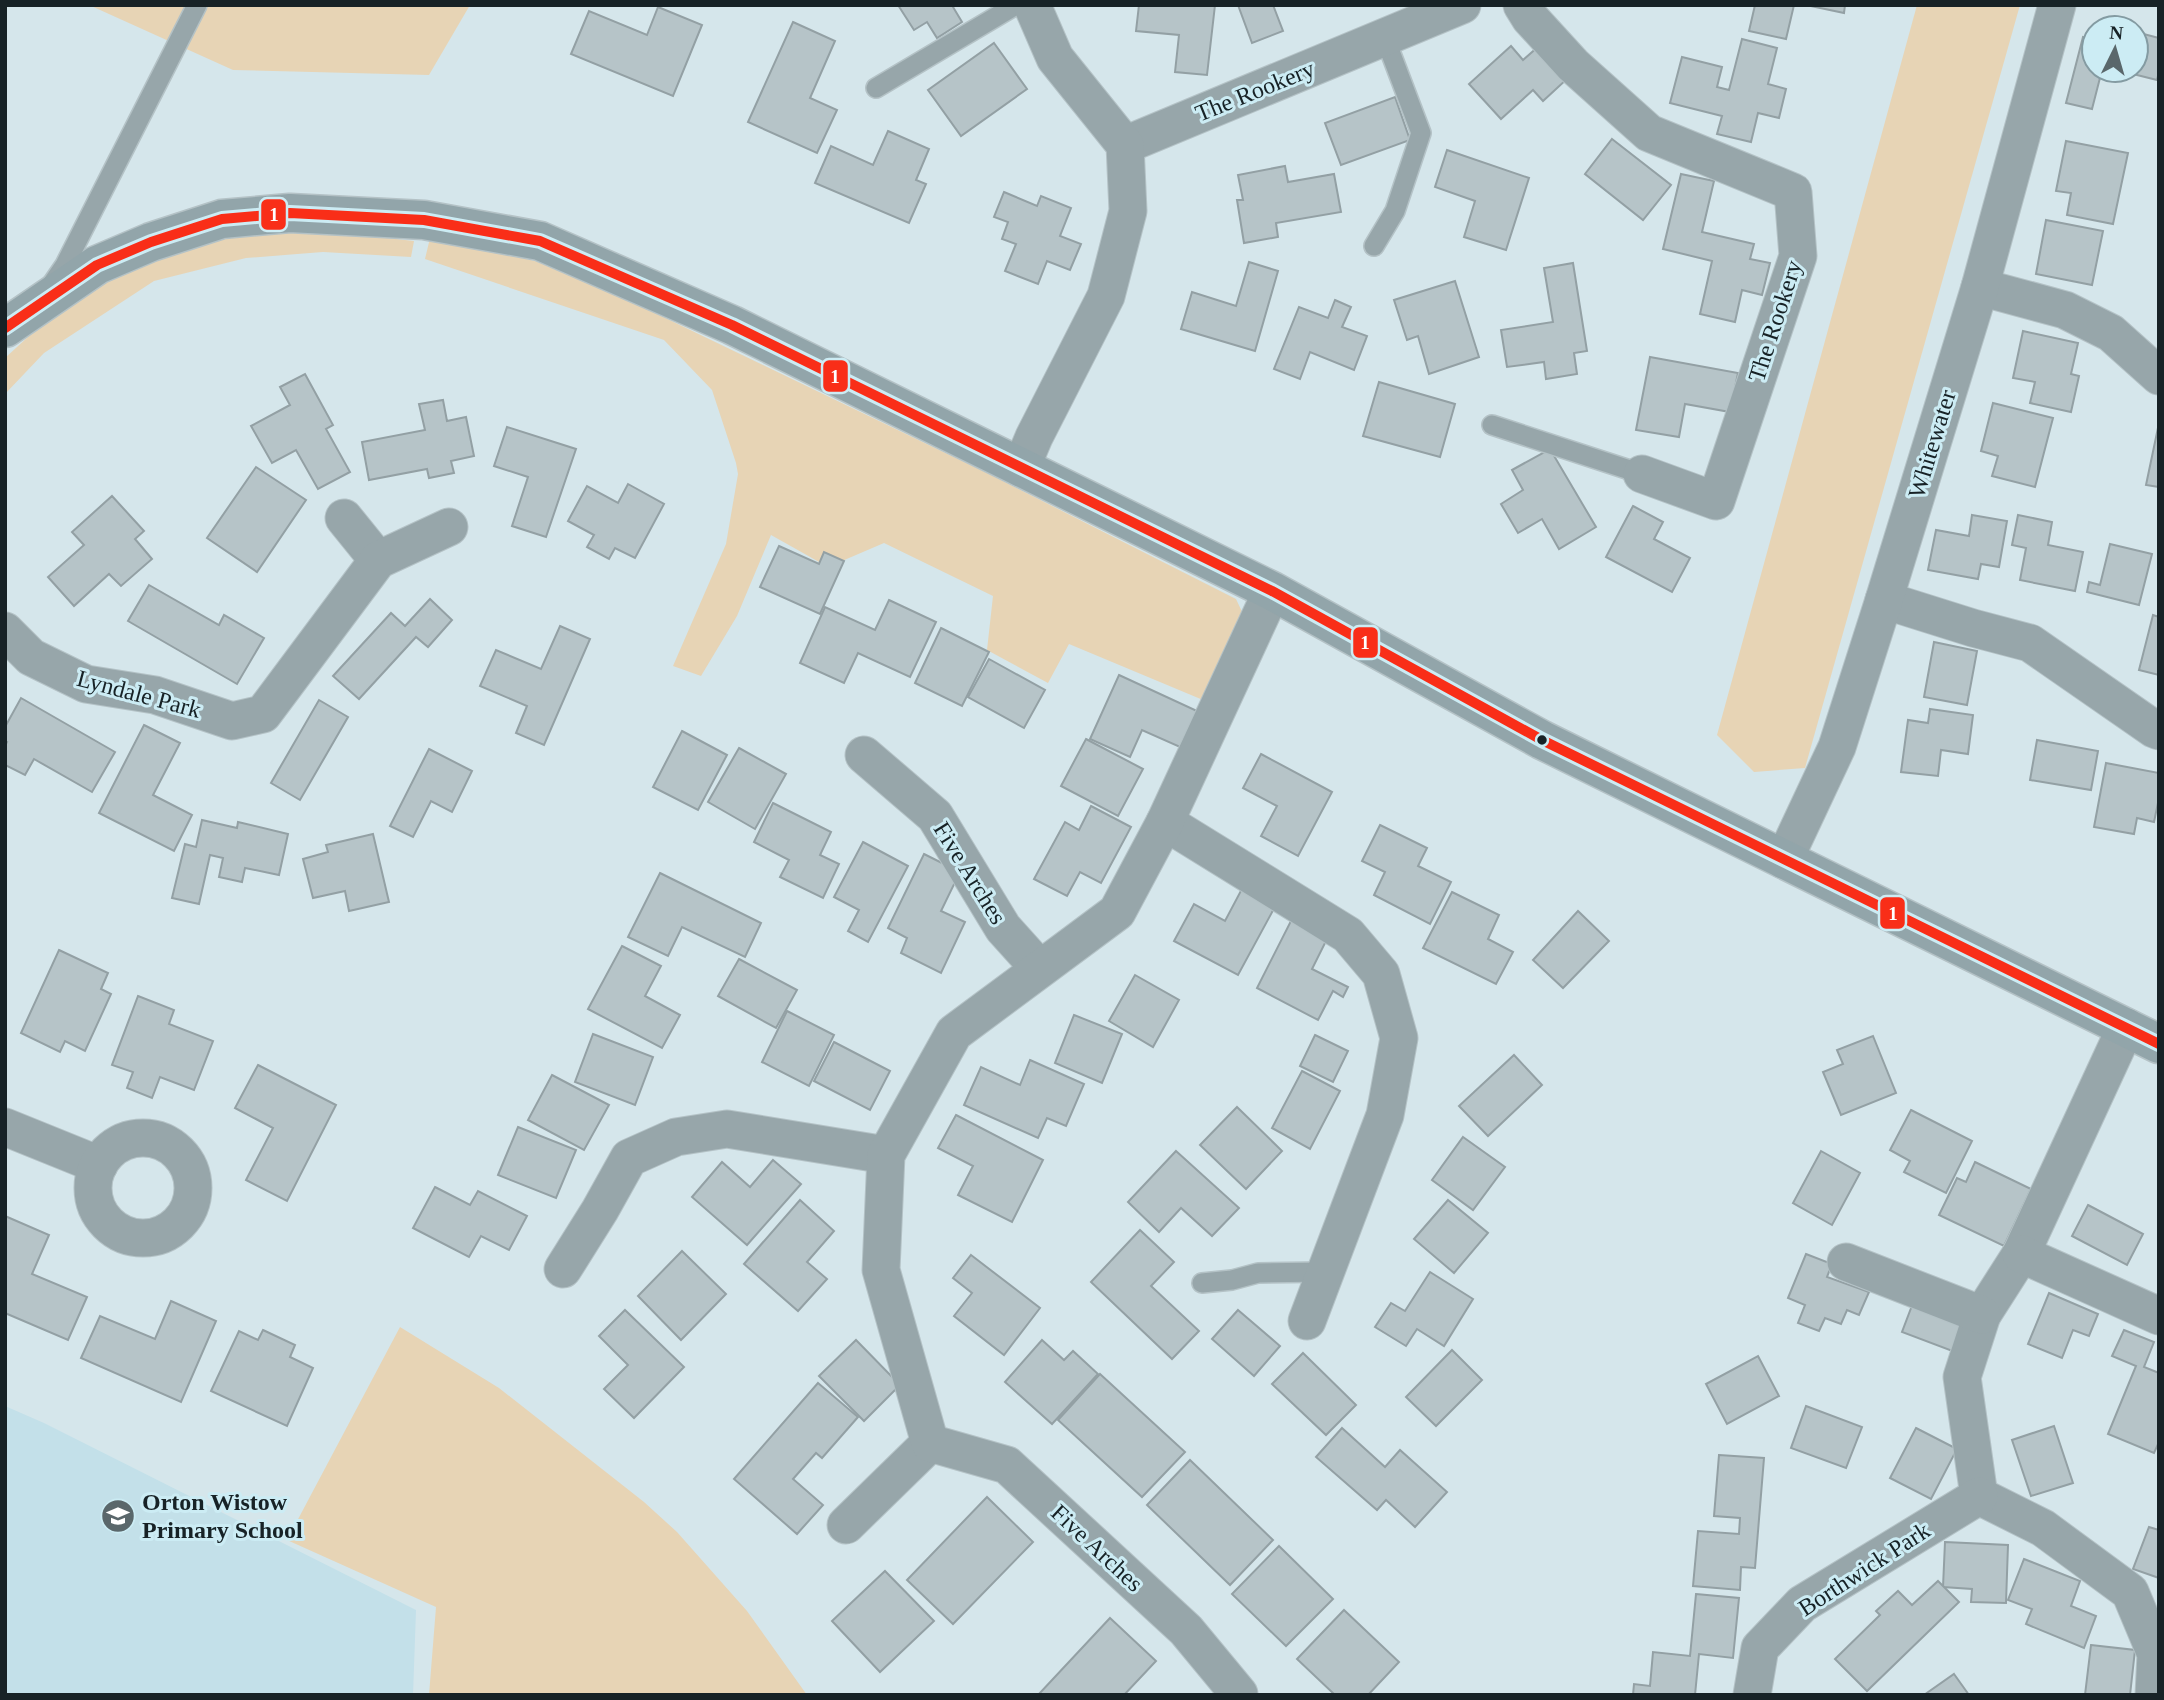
<svg xmlns="http://www.w3.org/2000/svg" width="2164" height="1700" font-family="Georgia,serif">
<style>
.built{fill:#c3e0e9}
.green{fill:#e7d4b5}
.building{fill:#b6c4c8;stroke:#93a0a4;stroke-width:2}
.lines{fill:none;stroke-linecap:round;stroke-linejoin:round}
.lane-casing{stroke:#b4c2c6;stroke-width:22}
.street-casing{stroke:#b4c2c6;stroke-width:39}
.secondary-casing{stroke:#b4c2c6;stroke-width:41}
.lane{stroke:#97a6aa;stroke-width:19}
.street{stroke:#97a6aa;stroke-width:37}
.secondary{stroke:#92a5aa;stroke-width:38}
.bus-1-casing{stroke:#ccecf4;stroke-width:16}
.bus-1{stroke:#f92e18;stroke-width:10}
.bus-dot{fill:#172226;stroke:#ccecf4;stroke-width:2.5}
.labels{text-anchor:middle;dominant-baseline:central;stroke-width:6;stroke-linejoin:round;paint-order:stroke}
.street-label{font-size:24px;fill:#172226;stroke:#ccecf4}
.poi-label{font-size:24px;font-weight:bold;fill:#172226;stroke:#ccecf4;text-anchor:start}
.line-badge{stroke:#ccecf4;stroke-width:2.5}
.badge-label{font-size:19px;text-anchor:middle;font-weight:bold;fill:#fff}
</style>
<rect width="100%" height="100%" fill="#d5e6eb"/>
<path class="built" d="M5,1406L44,1423L416,1610L413,1695H5Z"/>
<g class="green">
<path d="M89,5H470L429,75L233,70Z"/>
<path d="M1917,5H2020L1805,768L1754,772L1717,735Z"/>
<path d="M305,229L414,241L411,257L323,252L246,258L154,281L44,353L5,394V358L29,336L105,283L174,250L256,230Z"/>
<path d="M430,238L535,261L628,300L989,474L1236,599L1245,618L1203,700L1069,644L1048,683L987,650L993,596L884,543L828,567L771,535L737,616L701,676L673,666L726,544L738,474L736,463L712,390L664,340L425,259Z"/>
<path d="M400,1327L499,1388L644,1502L677,1532L747,1611L807,1695H429L436,1607L287,1540Z"/>
</g>
<g class="building">
<path d="M898,5H955L953,7L962,22L937,38L927,22L914,30Z"/>
<path d="M1139,5H1215L1207,75L1175,72L1179,35L1136,31Z"/>
<path d="M1238,5H1273L1283,31L1252,43Z"/>
<path d="M1755,5H1794L1786,39L1749,31Z"/>
<path d="M1806,5H1845L1844,13Z"/>
<path d="M658,7L702,25L673,96L571,54L589,11L647,35Z"/>
<path d="M793,22L835,41L810,98L837,110L817,153L748,122Z"/>
<path d="M2136,32L2159,38V72L2157,80L2117,70H2136Z"/>
<path d="M2083,37L2094,40V70H2102L2092,109L2066,103Z"/>
<path d="M1742,39L1777,48L1768,84L1786,89L1779,118L1758,113L1751,142L1717,134L1722,116L1670,103L1682,57L1722,67L1717,87L1729,90Z"/>
<path d="M994,43L1027,89L961,136L928,90Z"/>
<path d="M1511,46L1523,60L1539,46L1568,78L1543,101L1533,90L1501,119L1469,84Z"/>
<path d="M1395,97L1410,140L1341,165L1325,123Z"/>
<path d="M888,131L929,149L916,180L926,184L909,223L815,183L831,146L873,165Z"/>
<path d="M1612,139L1671,185L1643,220L1585,174Z"/>
<path d="M2066,141L2128,153L2113,224L2067,215L2071,193L2056,191Z"/>
<path d="M1447,150L1529,178L1506,250L1464,237L1475,201L1435,187Z"/>
<path d="M1285,166L1288,182L1334,174L1341,212L1276,223L1278,237L1244,243L1237,200H1243L1238,175Z"/>
<path d="M1681,174L1714,181L1702,232L1754,244L1750,259L1770,263L1762,295L1742,290L1735,322L1700,314L1712,261L1663,249Z"/>
<path d="M1004,192L1037,206L1041,196L1071,208L1060,236L1081,244L1070,270L1047,261L1038,284L1005,271L1016,244L1002,239L1008,222L994,217Z"/>
<path d="M2046,220L2103,231L2092,285L2036,274Z"/>
<path d="M1249,262L1278,271L1255,351L1181,329L1192,292L1236,306Z"/>
<path d="M1573,263L1587,351L1574,353L1577,374L1546,379L1544,362L1507,367L1501,330L1553,322L1544,268Z"/>
<path d="M1455,281L1479,357L1429,374L1418,336L1407,340L1394,300Z"/>
<path d="M1335,300L1351,307L1342,327L1367,336L1354,370L1310,352L1300,379L1274,369L1299,307L1328,318Z"/>
<path d="M2023,331L2078,343L2071,374L2079,376L2071,412L2030,403L2035,382L2013,378Z"/>
<path d="M1650,357L1738,373L1730,412L1685,404L1679,437L1636,430Z"/>
<path d="M305,374L333,425L326,429L350,472L318,489L296,450L272,463L251,426L290,405L280,387Z"/>
<path d="M1379,382L1455,404L1440,457L1363,436Z"/>
<path d="M443,400L447,421L466,417L474,456L451,461L454,473L429,478L427,469L369,480L362,442L425,430L419,404Z"/>
<path d="M1993,403L2053,418L2035,487L1992,476L1998,456L1981,451Z"/>
<path d="M2159,423V487L2146,485Z"/>
<path d="M507,427L576,449L546,537L512,526L528,477L494,466Z"/>
<path d="M1550,449L1596,527L1559,549L1542,519L1518,533L1501,504L1523,490L1512,470Z"/>
<path d="M256,467L306,500L257,572L207,538Z"/>
<path d="M628,484L664,504L635,558L615,548L609,559L587,547L594,535L568,521L587,486L618,503Z"/>
<path d="M112,496L144,531L135,539L152,559L121,586L109,574L74,606L48,577L84,545L72,532Z"/>
<path d="M1633,506L1663,522L1654,539L1690,558L1672,592L1606,557Z"/>
<path d="M1972,515L2007,521L1999,567L1981,564L1978,579L1928,570L1936,530L1969,536Z"/>
<path d="M2018,515L2052,522L2048,545L2083,552L2075,591L2020,580L2026,548L2012,545Z"/>
<path d="M2110,544L2152,554L2139,605L2087,592L2089,582L2100,585Z"/>
<path d="M779,546L819,564L824,552L844,561L820,614L760,587Z"/>
<path d="M149,585L219,625L224,615L264,638L237,684L128,621Z"/>
<path d="M430,599L452,620L428,647L416,637L359,699L333,676L391,613L405,626Z"/>
<path d="M889,600L936,622L910,677L858,653L844,683L800,663L825,607L875,630Z"/>
<path d="M2153,615L2159,617V675L2139,670Z"/>
<path d="M560,626L590,639L544,745L516,733L527,706L480,686L496,650L541,669Z"/>
<path d="M941,628L989,652L962,706L915,683Z"/>
<path d="M1934,642L1977,651L1967,705L1924,697Z"/>
<path d="M989,659L1045,690L1024,728L968,697Z"/>
<path d="M1119,675L1197,711L1180,747L1142,730L1130,757L1090,739Z"/>
<path d="M21,698L115,752L92,792L34,759L25,775L5,765V746L7,742L5,741V727Z"/>
<path d="M319,700L348,717L300,800L271,783Z"/>
<path d="M1930,709L1973,715L1968,754L1941,750L1938,776L1901,772L1908,720L1928,723Z"/>
<path d="M144,725L180,743L153,795L192,815L174,851L99,813Z"/>
<path d="M682,731L727,755L698,810L653,787Z"/>
<path d="M1086,739L1143,769L1118,816L1061,786Z"/>
<path d="M2037,740L2098,751L2091,790L2030,780Z"/>
<path d="M739,748L786,774L755,829L708,802Z"/>
<path d="M429,749L472,771L452,812L431,801L413,837L390,826Z"/>
<path d="M1261,754L1332,792L1298,856L1261,836L1277,806L1243,788Z"/>
<path d="M2106,763L2159,773V798L2154,822L2137,818L2134,834L2094,827Z"/>
<path d="M773,803L831,832L820,855L839,864L823,898L780,877L789,860L754,842Z"/>
<path d="M1091,806L1131,827L1101,883L1080,872L1067,896L1034,879L1065,822L1079,830Z"/>
<path d="M202,820L237,828L238,822L288,834L279,875L245,868L242,882L219,877L223,858L210,855L199,904L172,898L185,844L196,847Z"/>
<path d="M1380,825L1427,848L1418,866L1451,882L1430,924L1374,895L1385,872L1362,861Z"/>
<path d="M373,834L389,902L349,911L345,891L313,898L303,859L328,852L326,845Z"/>
<path d="M863,842L908,866L868,942L848,931L859,910L834,897Z"/>
<path d="M924,854L960,872L941,911L965,922L941,973L901,953L907,938L888,928Z"/>
<path d="M660,873L761,923L745,957L682,927L668,956L628,937Z"/>
<path d="M1244,885L1277,903L1238,975L1174,941L1194,904L1225,921Z"/>
<path d="M1452,892L1499,915L1488,939L1513,952L1496,984L1423,948Z"/>
<path d="M1578,911L1609,941L1563,988L1533,960Z"/>
<path d="M1295,913L1331,931L1312,969L1348,987L1343,997L1333,991L1318,1020L1257,988Z"/>
<path d="M622,946L661,966L645,996L680,1015L662,1048L588,1009Z"/>
<path d="M59,950L108,973L101,989L111,994L85,1051L65,1041L60,1052L21,1033Z"/>
<path d="M739,959L797,990L776,1028L718,996Z"/>
<path d="M1135,975L1179,1000L1153,1047L1109,1021Z"/>
<path d="M138,996L174,1010L169,1024L213,1041L194,1090L160,1077L152,1098L127,1088L133,1072L112,1065Z"/>
<path d="M787,1011L834,1035L809,1086L762,1062Z"/>
<path d="M1074,1015L1122,1034L1102,1083L1055,1063Z"/>
<path d="M593,1034L653,1057L635,1105L575,1082Z"/>
<path d="M1315,1035L1348,1051L1333,1082L1300,1066Z"/>
<path d="M1873,1036L1896,1093L1841,1115L1823,1072L1843,1064L1837,1050Z"/>
<path d="M834,1042L890,1071L870,1110L814,1081Z"/>
<path d="M1514,1055L1542,1085L1488,1136L1459,1106Z"/>
<path d="M1030,1060L1084,1084L1066,1126L1047,1118L1038,1138L964,1105L981,1067L1020,1085Z"/>
<path d="M258,1065L336,1105L287,1201L246,1180L273,1128L235,1108Z"/>
<path d="M1302,1071L1340,1091L1310,1149L1272,1128Z"/>
<path d="M552,1075L609,1105L584,1150L528,1120Z"/>
<path d="M1237,1107L1282,1151L1246,1189L1200,1145Z"/>
<path d="M1911,1110L1972,1141L1946,1193L1904,1172L1910,1161L1890,1150Z"/>
<path d="M956,1115L1043,1160L1012,1222L958,1195L973,1166L938,1148Z"/>
<path d="M518,1127L576,1150L556,1198L498,1175Z"/>
<path d="M1463,1137L1505,1167L1473,1210L1432,1180Z"/>
<path d="M1176,1151L1239,1208L1212,1236L1181,1208L1159,1232L1128,1202Z"/>
<path d="M1821,1151L1860,1173L1832,1225L1793,1203Z"/>
<path d="M773,1160L801,1184L747,1245L692,1197L722,1162L750,1187Z"/>
<path d="M1975,1162L2031,1189L2004,1246L1939,1215L1957,1178L1966,1182Z"/>
<path d="M435,1187L470,1205L478,1191L527,1216L509,1250L481,1236L469,1257L413,1228Z"/>
<path d="M800,1200L834,1231L807,1262L827,1279L798,1311L744,1264Z"/>
<path d="M1448,1200L1488,1233L1454,1273L1414,1239Z"/>
<path d="M2088,1205L2143,1234L2127,1265L2072,1236Z"/>
<path d="M5,1216L49,1235L32,1274L87,1297L68,1340L5,1313Z"/>
<path d="M1140,1230L1174,1262L1151,1286L1199,1331L1172,1359L1091,1282Z"/>
<path d="M682,1251L726,1294L681,1340L638,1296Z"/>
<path d="M1806,1254L1832,1264L1827,1277L1869,1292L1859,1315L1847,1310L1841,1324L1825,1318L1819,1331L1798,1323L1805,1305L1788,1298Z"/>
<path d="M971,1255L1040,1308L1004,1355L954,1316L972,1293L953,1278Z"/>
<path d="M1430,1272L1473,1299L1444,1346L1417,1329L1406,1346L1375,1327L1391,1303L1405,1311Z"/>
<path d="M2049,1293L2098,1314L2089,1336L2073,1330L2062,1358L2028,1344Z"/>
<path d="M1916,1295L1969,1315L1955,1352L1902,1332Z"/>
<path d="M171,1301L216,1321L181,1402L81,1358L100,1316L155,1339Z"/>
<path d="M625,1310L684,1367L634,1418L604,1389L628,1365L599,1336Z"/>
<path d="M1238,1310L1280,1346L1254,1376L1212,1339Z"/>
<path d="M263,1330L295,1345L290,1357L313,1368L287,1426L211,1391L239,1331L258,1340Z"/>
<path d="M2124,1330L2154,1342L2144,1367L2159,1373V1442L2154,1453L2108,1434L2136,1366L2112,1356Z"/>
<path d="M856,1340L900,1385L864,1421L819,1376Z"/>
<path d="M1042,1340L1064,1360L1073,1351L1098,1374L1052,1424L1005,1382Z"/>
<path d="M1452,1350L1482,1380L1436,1426L1406,1397Z"/>
<path d="M1303,1353L1356,1405L1326,1435L1272,1384Z"/>
<path d="M1758,1356L1779,1396L1727,1424L1706,1384Z"/>
<path d="M1100,1374L1185,1452L1142,1497L1058,1420Z"/>
<path d="M818,1383L858,1417L822,1458L816,1453L793,1479L823,1505L797,1534L734,1479Z"/>
<path d="M1806,1406L1862,1427L1846,1468L1791,1448Z"/>
<path d="M2054,1426L2073,1483L2031,1496L2012,1440Z"/>
<path d="M1342,1428L1385,1467L1400,1450L1447,1492L1415,1527L1386,1500L1377,1510L1316,1457Z"/>
<path d="M1916,1428L1957,1449L1931,1499L1890,1478Z"/>
<path d="M1719,1455L1764,1458L1755,1568L1741,1567L1740,1590L1693,1586L1698,1531L1739,1534L1740,1518L1714,1516Z"/>
<path d="M1190,1460L1273,1540L1230,1585L1147,1505Z"/>
<path d="M987,1497L1033,1542L953,1624L907,1580Z"/>
<path d="M2149,1527L2159,1530V1578L2133,1569Z"/>
<path d="M1945,1542L2008,1545L2006,1603L1971,1602L1972,1589L1943,1587Z"/>
<path d="M1279,1546L1333,1599L1286,1646L1232,1594Z"/>
<path d="M2024,1559L2080,1581L2071,1606L2096,1616L2084,1648L2026,1624L2032,1609L2008,1600Z"/>
<path d="M885,1571L934,1621L880,1672L832,1621Z"/>
<path d="M1938,1581L1959,1602L1867,1691L1835,1659L1880,1615L1876,1611L1898,1591L1912,1605Z"/>
<path d="M1696,1594L1739,1598L1733,1658L1699,1654L1695,1695H1633L1634,1684L1650,1686L1653,1652L1690,1656Z"/>
<path d="M1344,1610L1399,1662L1368,1695H1335L1297,1659Z"/>
<path d="M1110,1618L1156,1661L1124,1695H1038Z"/>
<path d="M2091,1645L2135,1650L2130,1695H2085Z"/>
<path d="M1954,1674L1969,1695H1924Z"/>
</g>
<g class="lines">
<g class="lane-casing">
<g id="lane">
<path d="M876,88L1016,5"/>
<path d="M1374,246L1395,211L1421,133L1385,38"/>
<path d="M52,284L65,265L197,5"/>
<path d="M1492,425L1642,474"/>
<path d="M1202,1283L1232,1280L1258,1273L1325,1272"/>
</g>
</g>
<g class="street-casing">
<g id="street">
<path d="M1522,5L1530,18L1573,65L1649,133L1793,192L1798,256L1716,501L1642,474"/>
<path d="M1125,145L1462,5"/>
<path d="M1980,287L2065,310L2111,333L2159,376"/>
<path d="M1021,468L1034,437L1106,296L1128,211L1125,145L1055,58L1032,5"/>
<path d="M344,518L378,560"/>
<path d="M1884,600L1973,628L2030,643L2154,729L2159,731"/>
<path d="M5,631L31,657L86,684L155,695L232,721L263,714L378,560L449,527"/>
<path d="M864,755L935,816L1003,928L1039,968"/>
<path d="M1165,822L1348,935L1381,974L1399,1038L1385,1115L1307,1321"/>
<path d="M1784,860L1837,747L1884,600L1980,287L2057,5"/>
<path d="M2126,1027L2021,1254L1982,1315L1962,1377L1979,1496L2043,1528L2130,1592L2156,1654L2154,1695"/>
<path d="M5,1127L99,1165"/>
<circle cx="143" cy="1188" r="50"/>
<path d="M2021,1254L2159,1316"/>
<path d="M1846,1262L1982,1315"/>
<path d="M563,1269L600,1210L629,1158L676,1137L727,1129L886,1155"/>
<path d="M846,1525L930,1443"/>
<path d="M1239,1694L1186,1630L1007,1465L930,1443L881,1270L886,1155L954,1033L1117,912L1165,822L1272,591"/>
<path d="M1752,1695L1760,1648L1802,1604L1979,1496"/>
</g>
</g>
<g class="secondary-casing">
<path id="secondary" d="M5,328L97,265L151,242L222,219L290,213L424,220L540,241L732,325L1272,591L1542,740L2159,1044"/>
</g>
<use href="#lane" class="lane"/>
<use href="#street" class="street"/>
<use href="#secondary" class="secondary"/>
<g class="bus-1-casing">
<path id="bus-1" d="M5,328L97,265L151,242L222,219L290,213L424,220L540,241L732,325L1272,591L1542,740L2159,1044"/>
</g>
<use href="#bus-1" class="bus-1"/>
</g>
<defs>
<g id="school-disc" transform="scale(1.75)"><circle r="9.5" fill="#5a676b" stroke="#ccecf4"/><path d="M0-5L7-2L0 1L-7-2ZM-4 1L0 2.5L4 1V4Q0 6-4 4Z" fill="#fff"/></g>
</defs>
<g fill-rule="evenodd">
<use href="#school-disc" x="118" y="1516"/>
</g>
<circle class="bus-dot" cx="1542" cy="740" r="6"/>
<g class="labels">
<g class="street-label">
<text transform="translate(1255 91) rotate(-22)">The Rookery</text>
<text transform="translate(1775 321) rotate(-72)">The Rookery</text>
<text transform="translate(1932 444) rotate(-73)">Whitewater</text>
<text transform="translate(139 694) rotate(15)">Lyndale Park</text>
<text transform="translate(970 873) rotate(58)">Five Arches</text>
<text transform="translate(1097 1548) rotate(43)">Five Arches</text>
<text transform="translate(1864 1569) rotate(-33)">Borthwick Park</text>
</g>
<g class="poi-label">
<text x="142" y="1502">Orton Wistow<tspan x="142" dy="28">Primary School</tspan></text>
</g>
</g>
<g class="line-badge">
<rect x="260" y="198" width="27" height="33" rx="7" fill="#f92e18"/>
<rect x="822" y="359" width="27" height="34" rx="7" fill="#f92e18"/>
<rect x="1352" y="626" width="27" height="33" rx="7" fill="#f92e18"/>
<rect x="1879" y="896" width="27" height="34" rx="7" fill="#f92e18"/>
</g>
<g class="badge-label">
<text x="274" y="221">1</text>
<text x="835" y="383">1</text>
<text x="1365" y="649">1</text>
<text x="1893" y="920">1</text>
</g>
<rect width="2164" height="1700" fill="none" stroke="#172226" stroke-width="14"/>
<g transform="translate(2115 49) rotate(5)"><circle r="33" fill="#ccecf4" stroke="#849ba2" stroke-width="2"/>
<path d="M0-5L12 26L0 18L-12 26Z" fill="#5a676b"/>
<text y="-10" font-size="19" font-weight="bold" text-anchor="middle" fill="#172226">N</text>
</g>
</svg>
